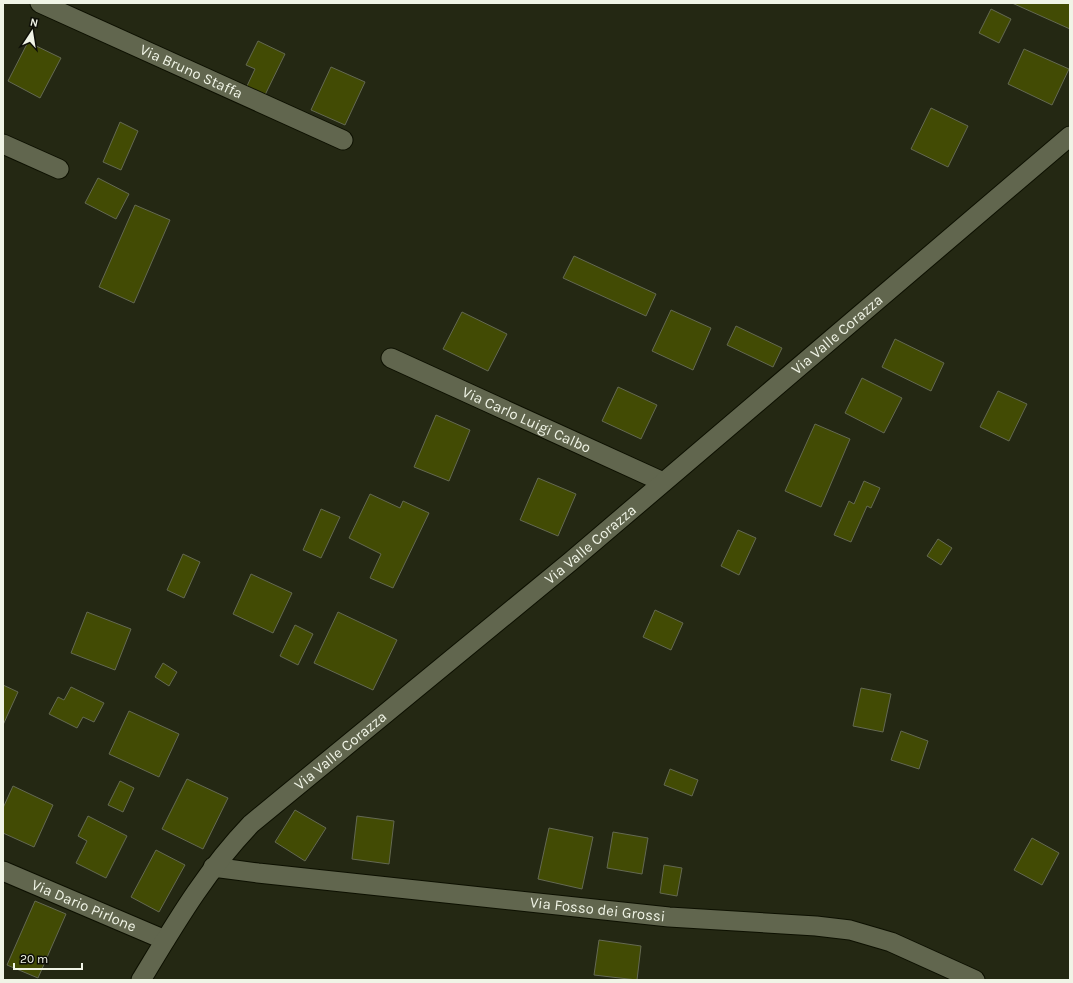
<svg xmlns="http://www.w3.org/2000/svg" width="1073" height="983" font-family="Karla,sans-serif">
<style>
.building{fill:#424b04;stroke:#646952}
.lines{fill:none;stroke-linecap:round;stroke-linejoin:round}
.minor-casing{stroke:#0d1001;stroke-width:21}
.minor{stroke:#61664e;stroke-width:19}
.labels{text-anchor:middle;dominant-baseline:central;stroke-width:3;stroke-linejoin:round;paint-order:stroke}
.street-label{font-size:15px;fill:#f0f4e6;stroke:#0e0f07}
</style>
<rect width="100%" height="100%" fill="#242813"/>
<g class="building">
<path d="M1012,3H1070V29Z"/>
<path d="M991,9L1011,19L999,43L979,33Z"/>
<path d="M258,41L285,54L265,95L247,86L255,69L246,65Z"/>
<path d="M28,42L61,58L40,98L8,81Z"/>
<path d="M1024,49L1069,69L1052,105L1008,84Z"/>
<path d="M331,67L365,82L345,125L311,110Z"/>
<path d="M931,108L968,126L948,167L911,149Z"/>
<path d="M120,122L138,131L121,170L103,162Z"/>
<path d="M98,178L129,194L116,219L85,203Z"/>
<path d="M135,205L170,220L134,303L99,287Z"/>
<path d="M574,256L656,294L646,316L563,278Z"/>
<path d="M671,310L711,328L693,370L652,351Z"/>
<path d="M462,312L507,334L488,371L443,349Z"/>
<path d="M736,326L782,348L773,367L727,345Z"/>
<path d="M895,339L944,363L931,391L882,367Z"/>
<path d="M862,378L902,398L884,433L845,413Z"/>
<path d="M618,387L657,405L641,439L602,421Z"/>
<path d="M998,391L1027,404L1009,441L980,427Z"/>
<path d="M436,415L470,430L449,481L414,467Z"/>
<path d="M815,424L850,439L821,507L785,491Z"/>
<path d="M538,478L576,494L558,536L520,520Z"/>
<path d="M864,481L880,488L871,508L867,506L851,542L834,535L849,501L854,504Z"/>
<path d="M370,494L400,508L403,501L429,513L393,588L370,578L381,554L349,538Z"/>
<path d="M321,509L340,517L321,558L303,550Z"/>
<path d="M738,530L756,538L739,575L721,566Z"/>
<path d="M938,539L952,548L941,565L927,556Z"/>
<path d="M183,554L200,562L184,598L167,590Z"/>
<path d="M251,574L292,593L273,633L233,614Z"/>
<path d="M655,610L683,623L671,650L643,637Z"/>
<path d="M87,612L131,629L115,670L71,653Z"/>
<path d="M338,612L397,640L373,690L314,663Z"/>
<path d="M295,625L313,634L298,665L280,656Z"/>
<path d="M163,663L177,672L169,686L155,677Z"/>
<path d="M3,685L18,692L3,725Z"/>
<path d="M71,687L104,703L94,722L83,717L77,728L49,714L58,697L64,700Z"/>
<path d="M861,688L891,694L883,732L853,726Z"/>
<path d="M129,711L179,734L159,777L109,754Z"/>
<path d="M901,731L928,741L919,769L891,760Z"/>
<path d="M670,769L698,780L692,796L664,785Z"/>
<path d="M187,779L228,798L203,849L162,829Z"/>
<path d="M120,781L134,788L123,812L108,805Z"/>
<path d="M13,786L53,805L34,847L3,833V808Z"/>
<path d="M295,810L326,828L305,861L275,842Z"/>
<path d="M88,816L127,836L106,878L76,863L87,841L78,836Z"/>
<path d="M357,816L394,821L389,864L352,859Z"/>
<path d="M549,828L593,837L582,889L538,879Z"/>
<path d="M613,832L648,838L642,874L607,868Z"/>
<path d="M1032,838L1059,853L1042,885L1014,870Z"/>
<path d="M156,850L185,865L159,912L131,897Z"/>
<path d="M664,865L682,868L677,896L660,893Z"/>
<path d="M35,901L66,914L38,978L7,965Z"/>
<path d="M599,940L641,946L637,980L594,975Z"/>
</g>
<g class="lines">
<g class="minor-casing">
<g id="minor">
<path id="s1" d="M40,3L343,140"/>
<path d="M3,144L59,169"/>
<path id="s2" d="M391,358L663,482"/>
<path id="s3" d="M213,867L258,873L669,917L816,926L850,930L891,942L975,980"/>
<path id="s4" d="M3,871L165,940"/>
<path id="s5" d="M141,980C175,924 205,872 251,824L570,562L1070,136"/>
</g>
</g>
<use href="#minor" class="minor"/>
</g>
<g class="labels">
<g class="street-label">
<text stroke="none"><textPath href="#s1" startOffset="166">Via Bruno Staffa</textPath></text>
<text stroke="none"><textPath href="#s5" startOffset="955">Via Valle Corazza</textPath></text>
<text stroke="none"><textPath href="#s2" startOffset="149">Via Carlo Luigi Calbo</textPath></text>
<text stroke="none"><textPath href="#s5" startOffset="631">Via Valle Corazza</textPath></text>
<text stroke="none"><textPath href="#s5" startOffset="307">Via Valle Corazza</textPath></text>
<text stroke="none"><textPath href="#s4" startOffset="88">Via Dario Pirlone</textPath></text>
<text stroke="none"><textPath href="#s3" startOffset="387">Via Fosso dei Grossi</textPath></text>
</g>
</g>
<rect width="1073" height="983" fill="none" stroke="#f0f4e6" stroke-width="8"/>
<g transform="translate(32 32) rotate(12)" stroke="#0e0f07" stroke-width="3" paint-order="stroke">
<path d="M0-3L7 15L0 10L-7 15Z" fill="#f0f4e6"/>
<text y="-6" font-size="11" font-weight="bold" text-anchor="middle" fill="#f0f4e6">N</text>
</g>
<path d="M14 963v6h68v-6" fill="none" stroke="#f0f4e6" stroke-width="2"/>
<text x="20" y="963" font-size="12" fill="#f0f4e6" stroke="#0e0f07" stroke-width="3" paint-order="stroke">20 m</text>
</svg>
